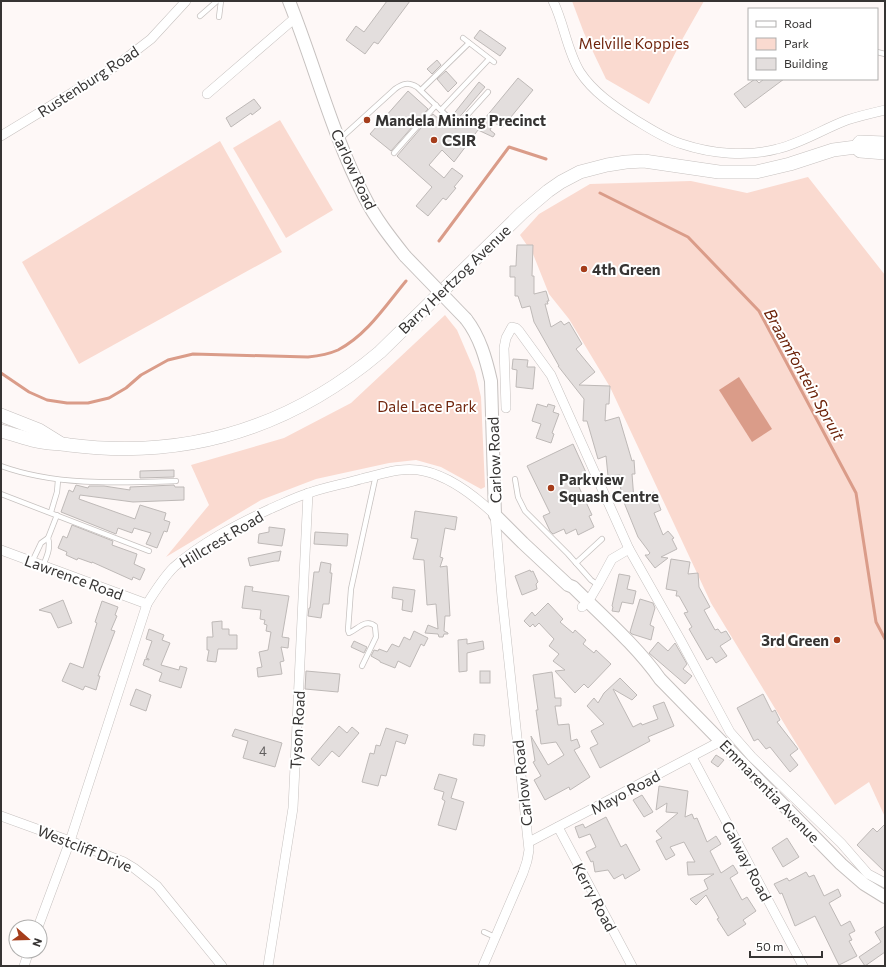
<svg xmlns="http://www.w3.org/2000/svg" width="886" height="967" font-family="Commissioner,sans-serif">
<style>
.green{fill:#fadad0}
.water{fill:#da9c89}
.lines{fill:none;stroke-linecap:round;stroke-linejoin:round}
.stream{stroke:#da9c89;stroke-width:3}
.building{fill:#e3dedd;stroke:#beb9b7}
.service-casing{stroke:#c6c1bf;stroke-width:6}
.minor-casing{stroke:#c6c1bf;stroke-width:10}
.tertiary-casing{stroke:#c6c1bf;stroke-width:14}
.secondary-casing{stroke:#c6c1bf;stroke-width:14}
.service{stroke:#fff;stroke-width:4.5}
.minor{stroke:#fff;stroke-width:9}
.tertiary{stroke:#fff;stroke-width:12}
.secondary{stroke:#fff;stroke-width:13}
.tertiary-bridge-casing{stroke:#c6c1bf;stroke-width:14;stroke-linecap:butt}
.tertiary-bridge{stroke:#fff;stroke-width:12}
.poi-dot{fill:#a53d1b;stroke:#fff;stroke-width:1.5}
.labels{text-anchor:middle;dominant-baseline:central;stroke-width:4;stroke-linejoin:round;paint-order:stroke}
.number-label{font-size:13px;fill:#615e5e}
.park-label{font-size:15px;fill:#70260e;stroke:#fff}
.street-label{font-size:15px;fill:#363433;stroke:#fff}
.poi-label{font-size:15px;font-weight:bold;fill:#363433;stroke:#fff;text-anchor:start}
.water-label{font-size:16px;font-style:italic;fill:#6b2108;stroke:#fff}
</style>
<rect width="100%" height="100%" fill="#fef8f7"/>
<g class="green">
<path d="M572,1H704L683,38L649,104L606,79L584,33Z"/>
<path d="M280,120L333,210L286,238L233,148Z"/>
<path d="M220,141L282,252L79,364L22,262Z"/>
<path d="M808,177L885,275V817L869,782L835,805L799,748L711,603L610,387L569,319L549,294L533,254L520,235L539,214L590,184L691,181L747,193Z"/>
<path d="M445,315L457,330L475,372L481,397L485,487L481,489L441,467L416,460L389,463L316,479L261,500L166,557L209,505L191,465L284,438L351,403Z"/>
</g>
<path class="water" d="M739,377L772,429L752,442L719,390Z"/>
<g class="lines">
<g class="stream">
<path d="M600,193L688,237L759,311L856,493L876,622L885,639"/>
<path d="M439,241L509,147L546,159"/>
<path d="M1,373L29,392L47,400L67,403H88L109,398L126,388L141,375L168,360L193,354L308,357C318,356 329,354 338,350C367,335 386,305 406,281"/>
</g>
</g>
<g class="building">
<path d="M387,1H410L378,44L374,42L365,54L346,40L356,26L364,32Z"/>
<path d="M480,30L506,48L500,56L474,38Z"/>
<path d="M437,60L441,65L432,74L427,69Z"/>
<path d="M446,71L457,83L448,92L437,79Z"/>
<path d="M518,78L533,90L502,128L494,122L490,130L495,134L493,137L478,130L454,162L442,150L429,165L444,178L452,168L463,176L454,187L456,188L446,200L443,198L428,216L416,206L432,187L397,156L433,114L445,124L447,121L455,128L462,126L472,116L481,123Z"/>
<path d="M755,79L759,83L764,79H784L745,108L734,94Z"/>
<path d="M479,82L485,87L457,120L452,116Z"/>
<path d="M408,91L428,109L391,151L370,134Z"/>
<path d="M254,99L261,108L252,115L251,113L231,127L226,118Z"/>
<path d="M517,245H533L532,276H534V294L546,291L549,301H547L548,304H545L551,327L561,321L564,325L569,322L582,344L576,349L595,372L579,385L610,386L609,404H606L605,421L619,417L632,461L634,460L635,474H632L634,500L654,492L661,510L654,513L663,535L668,531L674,538L672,539L677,549L661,557L668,558L655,568L645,555H648L650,553L638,537L621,495L620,475L608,476L606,456L598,459L587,421H583L584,399L558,366H559L534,322L530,306L522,308L518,296H515V277H510V266H516Z"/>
<path d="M513,359L528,360L527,367H535L533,389L516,387L517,370L512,369Z"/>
<path d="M537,404L547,407L548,404L555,406L553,412L559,414L552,433L554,434L551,443L536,438L541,424L532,421Z"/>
<path d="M573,444L589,479L578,485L592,515L589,516L594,527L578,535L576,529L566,534L564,529L553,534L550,531L543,516L550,513L527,466Z"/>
<path d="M174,470V477L140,478V471Z"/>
<path d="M76,485L88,488L89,486H104L130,490V487L174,485L175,487H184V500L133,502L80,495L79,499L135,519L140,505L166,513L164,520L170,522L167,532L164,531L157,548L146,544L151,533L134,528L132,533L118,528L116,534L61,512L69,490L73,492Z"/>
<path d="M415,511L457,517L455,530L445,528L440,557L443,558L440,567L447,566L450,616H445L444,631L448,633V634H444L443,637H439L438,634L425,633L428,625L438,629L436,604L427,605L424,560L413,559L418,539L411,538Z"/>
<path d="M72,525L113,541L112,545L137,554L134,564L145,569L140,580L133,577L132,580L92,562V563L78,558L77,560L66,555L67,552L58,548L63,536L67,538Z"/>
<path d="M269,527L285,529L282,546L258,543L259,534L269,532Z"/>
<path d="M315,532L348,534L347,546L314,544Z"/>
<path d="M281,551L279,561H275L250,566L248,558Z"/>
<path d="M671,559L690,562L688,574L698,573L699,587L710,607L704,610L715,630L718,629L721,633L726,631L731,639L720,646L727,656L716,663L712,657L707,660L689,629L692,627L684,613L688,612L679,596H676L677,591L666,589Z"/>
<path d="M321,562L331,564L330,573H332L329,604H323L321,618L308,616L309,608H310L314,572H319Z"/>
<path d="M530,570L531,572L533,571L538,582L536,584L537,589L522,595L515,576Z"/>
<path d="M619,574L630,576L627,589L636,591L633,604L622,602L619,612L612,611L613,607L612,606Z"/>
<path d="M245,586L253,587L252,591L289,596L282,637L289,638L288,648L281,647L284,661L280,662L282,674L258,677L257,668L262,667L259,652L268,650L271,632L266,631L267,625L264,624L265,620L260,619L261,610L242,608Z"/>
<path d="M393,587L415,590L412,612L402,610L403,600L392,598Z"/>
<path d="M640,599L653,603L655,608L650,625L654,627L651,640L632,634L630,632Z"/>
<path d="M63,600L72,623L58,628L51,613L39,610Z"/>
<path d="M102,601L118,607L115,615L117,616L111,630L115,631L98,676H100L96,690L85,686L83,690L62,681L70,663L83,668L97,623L95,622Z"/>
<path d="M548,603L563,619L560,622L573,633L575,630L586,640L583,644L594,653L596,650L611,664L588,688L584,684L575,693L555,671L565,670L553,661L559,654L549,646L554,639L539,623L535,627L533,624L530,627L524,621L532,612L535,616Z"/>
<path d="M222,621V629H229V635H237V649H218L216,662L207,661L209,650H207V637H213L212,622Z"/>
<path d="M149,629L164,635L162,640L170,643L161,665L179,670L180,666L187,668L181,688L159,681L162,673L143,665L145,659L149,660V659L146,658L152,641L146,639Z"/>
<path d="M414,631L428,638L424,646L421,644L410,667L398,661L395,668L380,662V661L371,656L374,650L378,651L379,649L387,652L392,644L399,647L404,637L410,640Z"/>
<path d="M467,639V644L483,641L484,649L467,653V671L459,672L458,640Z"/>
<path d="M354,641L367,647L364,653L351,647Z"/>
<path d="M658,642L668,651L675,643L687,664L683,669L692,676L685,684L649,653Z"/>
<path d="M306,671L340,674L338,692L305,689Z"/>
<rect x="480" y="671" width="10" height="12"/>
<path d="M552,672L555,698H561V706H555L558,725L569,724L571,741L577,739L580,747L574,750L590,777L570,790L569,787L545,800L534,780L541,776L533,762L535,761L531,736L548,765L564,755L556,742L541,744L536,710H538L533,675Z"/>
<path d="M620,678L637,695L632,700L613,689L633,727L641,723L642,725L658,719L653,706L664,702L674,726L648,737L650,741L600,768L590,748L598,744L591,731L604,724L587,706L594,698L598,703L604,693Z"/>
<path d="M136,689L151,695L146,711L130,705Z"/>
<path d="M763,694L772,712L775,710L780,720L777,722L798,749L790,755L798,765L790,772L770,747L766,749L758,739L754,741L737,708Z"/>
<path d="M339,726L347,733L352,727L359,733L339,757L332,751L319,766L311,759Z"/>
<path d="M386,728L408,735L405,744L396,741L386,776L381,775L378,786L362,782L370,753L374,754L376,745L380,746Z"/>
<path d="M235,729L282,743L275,767L243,758L248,741L232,736Z"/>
<path d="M474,734L485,735L484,746L473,745Z"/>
<path d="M716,755L724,760L718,767L711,762Z"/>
<path d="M439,774L457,779L451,798L464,802L456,830L438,825L445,801L442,799L444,792L434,789Z"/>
<path d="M659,786L688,791L685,817L692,814L694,819L697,818L707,842L716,836L721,844L710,851L721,873L733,865L738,873L730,878L742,900L747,897L756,911L743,920L746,924L728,936L717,919L719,918L706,895L696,905L690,899L708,889L704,880L714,874L688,875L687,862H695L684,842L670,847L675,855L666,860L656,841L662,838L656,831L678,813L666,812L667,803L656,810Z"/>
<path d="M642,795L653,812L644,817L633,800Z"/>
<path d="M606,817L621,847L626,844L640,870L625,879L623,874L614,879L608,870L595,872L593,861L591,862L586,852L596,847L590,834L579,838L575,827L583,824L585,828Z"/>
<path d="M885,824V872L857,845L873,828L877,832Z"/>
<path d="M787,838L799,857L783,867L772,848Z"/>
<path d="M806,872L809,877L814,875L824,896L838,889L841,896L829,903L841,926L850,921L855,931L849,934L852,940L849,941L857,956L839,965L815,916L795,926L782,893L780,894L774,884L787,878L789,881Z"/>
<path d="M885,926V952L865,966L859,957L881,942L875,932Z"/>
</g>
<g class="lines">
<g class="service-casing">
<g id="service">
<path d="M200,16L217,1"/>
<path d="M219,17L221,1"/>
<path d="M463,38L494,62"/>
<path d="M877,52L885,54"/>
<path d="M421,90L469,43"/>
<path d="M441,110L489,59"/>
<path d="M340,139L395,89C403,83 409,82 417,87L453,122L456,124L460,123L488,92"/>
<path d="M394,153L436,105"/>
<path d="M1,466C56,486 118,483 176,481"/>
<path d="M515,479L518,497L525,511L568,554L591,580L598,585"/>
<path d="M1,494L149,551"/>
<path d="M51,512L57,492L58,480"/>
<path d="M32,562L41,543L48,538L57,515"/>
<path d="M576,563L602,539"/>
<path d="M43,566C47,556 51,548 48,538"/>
<path d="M362,666L376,637L375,626C366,618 358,629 349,633L348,630L351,589L376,475"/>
<path d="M484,932L495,937"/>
</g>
</g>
<g class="minor-casing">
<g id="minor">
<path d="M553,1C564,23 567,51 580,72C593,92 614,106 634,119C649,128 665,139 682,144C712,154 747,157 777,149C802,143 823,129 847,120C859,116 872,113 885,110"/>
<path d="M207,94L295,18"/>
<path d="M1,136L116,66L151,39L186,1"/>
<path d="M506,408L504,348L506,338L512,327L516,328L519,331L551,375L629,549L681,641L730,732L752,757L841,843L868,874L885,883"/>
<path d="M1,550L147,604"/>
<path d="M582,607L588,602L598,585L612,559L629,549"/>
<path d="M692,757L803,966"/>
<path d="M1,816L70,841L124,862L134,868L157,886L222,966"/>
<path d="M558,827L632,966"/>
<path d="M529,842L630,789L721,741"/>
<path d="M38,927L70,841L147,604C155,591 163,578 174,567C201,543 236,525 270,509C282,504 295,497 309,493C326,487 344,484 361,479C382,474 402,466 424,471C451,477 475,496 495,515L502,597L529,850L527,861L523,873L483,966"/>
<path d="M24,966L29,951"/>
<path d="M268,966L293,808L308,493"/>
</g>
</g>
<g class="tertiary-casing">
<g id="tertiary">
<path d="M289,1C315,66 332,134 364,196C375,218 390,237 405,256"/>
<path d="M466,319C480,337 486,359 491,381L495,515L523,543L568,585L573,587C602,616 636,645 660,679L841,864L864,884L885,897"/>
</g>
</g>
<g class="secondary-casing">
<g id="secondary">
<path d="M856,147L860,151L885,153"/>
<path d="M1,415L39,430L60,443"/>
<path d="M1,431C13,434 24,438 36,441C47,444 58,443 69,445C186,460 290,428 380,352L522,213L548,191L561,182L580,172L607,165L626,162L644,161L719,172H756L790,164L833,150L856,147L860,142L885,143"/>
</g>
</g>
<use href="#service" class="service"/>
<use href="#minor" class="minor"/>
<use href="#tertiary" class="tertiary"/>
<use href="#secondary" class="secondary"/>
<g class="tertiary-bridge-casing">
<path id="tertiary-bridge" d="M405,256L466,319"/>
</g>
<use href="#tertiary-bridge" class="tertiary-bridge"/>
</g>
<g class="poi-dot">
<circle cx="367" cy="120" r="4"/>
<circle cx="434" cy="140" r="4"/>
<circle cx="584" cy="269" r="4"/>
<circle cx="551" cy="488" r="4"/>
<circle cx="837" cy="640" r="4"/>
</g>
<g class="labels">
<g class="number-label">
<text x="263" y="751">4</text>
</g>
<g class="park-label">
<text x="634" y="43">Melville Koppies</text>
<text x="427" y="406">Dale Lace Park</text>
</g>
<g class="street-label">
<text transform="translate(88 81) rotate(-33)">Rustenburg Road</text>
<text transform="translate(354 169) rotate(65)">Carlow Road</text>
<text transform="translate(454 279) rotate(-44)">Barry Hertzog Avenue</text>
<text transform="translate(494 460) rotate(-92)">Carlow Road</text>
<text transform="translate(221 539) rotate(-31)">Hillcrest Road</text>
<text transform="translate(74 577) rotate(20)">Lawrence Road</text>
<text transform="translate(297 730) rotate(-87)">Tyson Road</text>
<text transform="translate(522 783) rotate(-96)">Carlow Road</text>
<text transform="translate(770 791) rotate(46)">Emmarentia Avenue</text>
<text transform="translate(625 792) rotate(-28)">Mayo Road</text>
<text transform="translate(85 848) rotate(22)">Westcliff Drive</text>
<text transform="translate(747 861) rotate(62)">Galway Road</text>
<text transform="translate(595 897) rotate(62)">Kerry Road</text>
</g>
<g class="poi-label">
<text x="375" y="120">Mandela Mining Precinct</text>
<text x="442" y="140">CSIR</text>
<text x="592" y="269">4th Green</text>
<text x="559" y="479">Parkview<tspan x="559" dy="17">Squash Centre</tspan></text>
<text x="829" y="640" text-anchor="end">3rd Green</text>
</g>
<g class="water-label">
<text transform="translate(805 374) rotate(61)">Braamfontein Spruit</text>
</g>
</g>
<rect width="886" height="967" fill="none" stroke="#363433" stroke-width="4"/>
<rect x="748" y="8" width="130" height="72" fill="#ffffff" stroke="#afaead"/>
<rect x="756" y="21" width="20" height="6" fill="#ffffff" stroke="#afaead"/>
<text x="784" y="28" font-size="12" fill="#363433">Road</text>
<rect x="756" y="38" width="20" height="12" fill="#fadad0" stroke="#afaead"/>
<text x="784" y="48" font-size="12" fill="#363433">Park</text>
<rect x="756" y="58" width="20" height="12" fill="#e3dedd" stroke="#afaead"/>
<text x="784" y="68" font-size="12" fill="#363433">Building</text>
<g transform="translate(28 939) rotate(110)"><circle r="19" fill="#ffffff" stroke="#afaead"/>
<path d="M0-3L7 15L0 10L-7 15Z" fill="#a53d1b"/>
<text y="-6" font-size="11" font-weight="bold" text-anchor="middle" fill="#363433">N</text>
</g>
<path d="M750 951v6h72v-6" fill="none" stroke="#363433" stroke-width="2"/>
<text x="756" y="951" font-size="12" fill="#363433" stroke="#ffffff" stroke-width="3" paint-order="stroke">50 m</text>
</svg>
